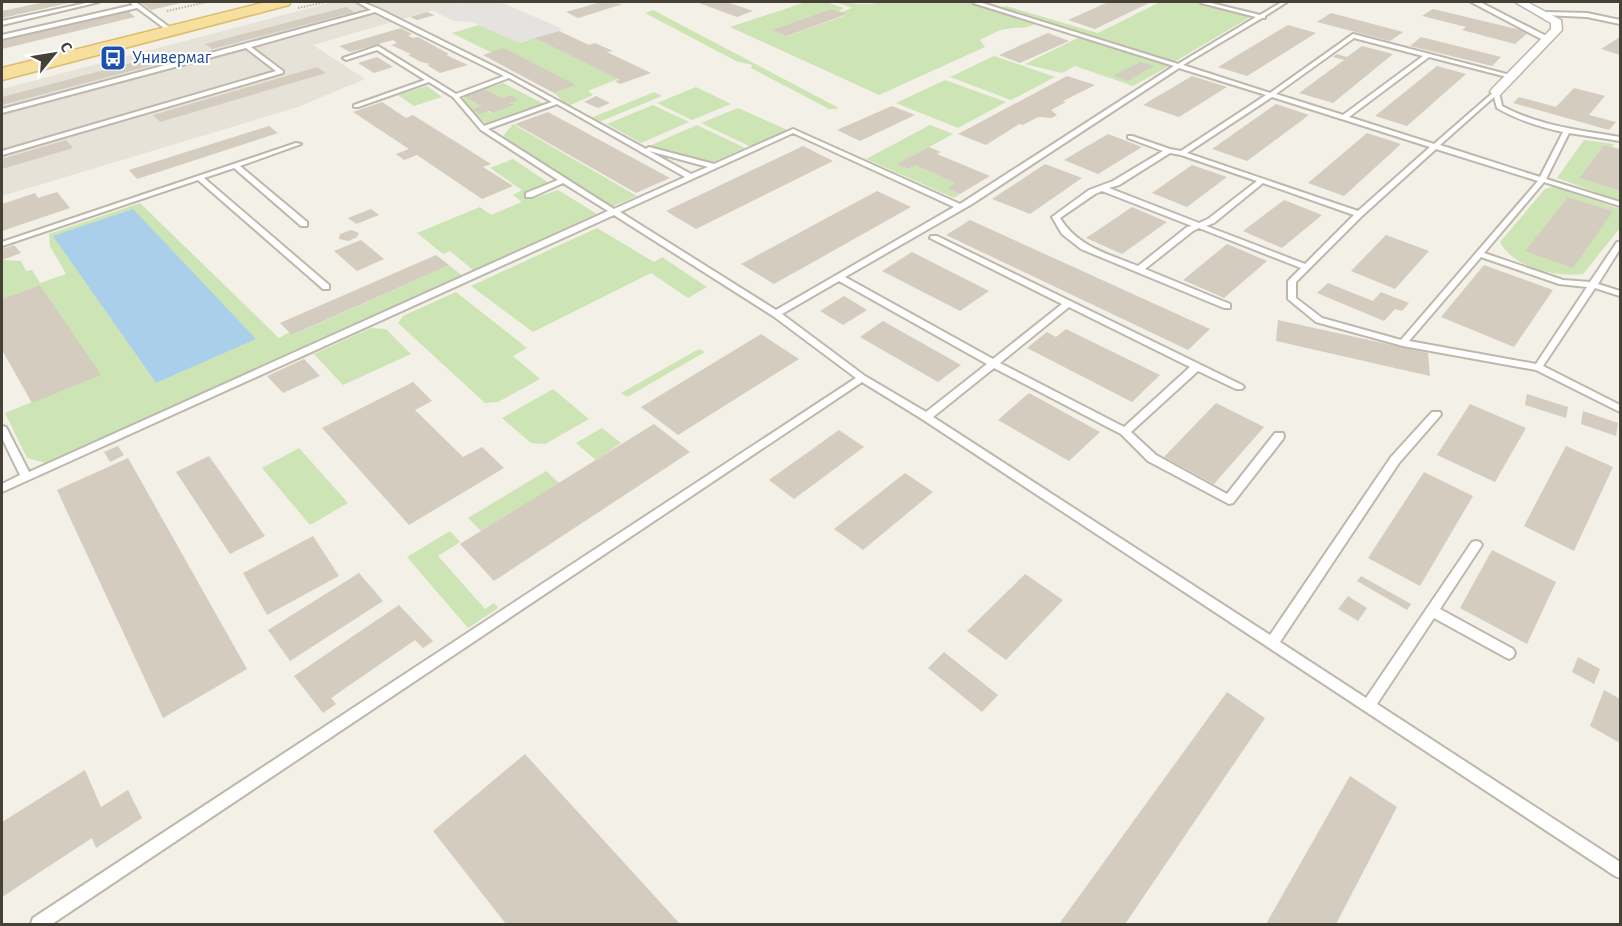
<svg xmlns="http://www.w3.org/2000/svg" width="1622" height="926" font-family="'Alegreya Sans',sans-serif">
<style>
.residential{fill:#e6e2d7}
.green{fill:#cde4b4;fill-rule:evenodd}
.parking{fill:#e5e3e0}
.water{fill:#a9cfeb}
.building{fill:#d4ccbf}
.lines{fill:none;stroke-linecap:round;stroke-linejoin:round}
.service-casing{stroke:#beb8ac;stroke-width:4}
.pedestrian-casing{stroke:#beb8ac;stroke-width:4}
.minor-casing{stroke:#beb8ac;stroke-width:3}
.primary-casing{stroke:#dbbd6e;stroke-width:3}
.path{stroke:#beb49e;stroke-width:2;stroke-dasharray:1.5 1.5;stroke-linecap:butt}
.service{fill:#fff;fill-rule:evenodd}
.pedestrian{fill:#fff;fill-rule:evenodd}
.minor{fill:#fff;fill-rule:evenodd}
.primary{fill:#f7df9e;fill-rule:evenodd}
.labels{text-anchor:middle;dominant-baseline:central;stroke-width:4.5;stroke-linejoin:round;paint-order:stroke}
.far-transit-label{font-size:18px;fill:#164399;stroke:#fff;text-anchor:start}
</style>
<rect width="100%" height="100%" fill="#f3f0e8"/>
<path class="residential" d="M333,2H461L313,45L365,79L298,107L2,196V89Z"/>
<g class="green">
<path d="M806,2H826L844,8L839,11L841,12L852,8L835,2C851,2 864,7 879,2H966L1035,24C1025,29 1018,27 1007,29C997,30 988,36 980,40L985,47L879,95L730,27ZM831,9L846,15L788,36L773,30Z"/>
<path d="M1160,2H1197L1252,16L1174,62L999,8L1006,6L1098,33Z"/>
<path d="M653,10L837,107L838,109H829L751,68L752,65L736,61L645,13Z"/>
<path d="M479,25L520,43L534,38L618,79L588,91L593,95L568,106L554,93L575,85L504,49L492,53L452,33Z"/>
<path d="M1080,37L1169,66L1133,86L1075,66L1062,73L1025,64Z"/>
<path d="M994,56L1055,77L1011,100L950,77Z"/>
<path d="M945,80L1006,102L958,128L896,103Z"/>
<path d="M503,83L542,103V105L488,124L473,115L462,101L465,96L481,106L472,109L493,113L513,105L510,103L518,99L511,95L502,98L485,89Z"/>
<path d="M427,86L442,97L414,106L398,95Z"/>
<path d="M696,87L731,104L692,120L657,103Z"/>
<path d="M654,92L662,96L599,122L591,118Z"/>
<path d="M653,105L689,122L641,143L607,124Z"/>
<path d="M738,108L783,128L788,130L751,147L701,123Z"/>
<path d="M513,124L637,196L613,206L607,205L503,136Z"/>
<path d="M697,125L745,148L709,164L649,146Z"/>
<path d="M930,125L953,134L898,164L908,169L915,165L955,183L947,188L960,194L954,198L866,159Z"/>
<path d="M1584,140L1614,144L1612,147L1604,145L1579,178L1620,191V201L1557,178Z"/>
<path d="M513,159L549,183L525,195L532,199L558,190L597,214L473,270L450,251L443,254L417,233L480,207L491,215L522,202L513,195L522,190L490,168Z"/>
<path d="M1554,187L1620,209V228L1583,274C1557,278 1512,267 1500,242L1545,189ZM1568,197L1613,211L1526,251V250Z"/>
<path d="M140,203L279,338L290,332L293,335L449,265L464,277L46,463L27,458L5,413L100,375L40,285L2,299V260L21,261L26,271L32,270L40,283L66,274L50,246L49,234ZM54,237L256,338L255,339L156,383Z"/>
<path d="M597,228L654,262L662,257L707,287L688,298L651,273L533,332L471,286Z"/>
<path d="M456,292L527,348L513,356L540,379L498,402L485,403L398,323L403,316Z"/>
<path d="M371,328L386,329L411,354L343,385L314,354Z"/>
<path d="M699,349L705,352L627,397L621,393Z"/>
<path d="M553,389L589,419L545,444L531,443L502,418Z"/>
<path d="M602,428L621,443L596,460L576,443Z"/>
<path d="M299,448L348,503L310,525L262,468Z"/>
<path d="M546,471L559,483L481,531L468,518Z"/>
<path d="M450,531L460,542L438,556L485,609L494,603L498,608L468,628L407,557Z"/>
</g>
<path class="parking" d="M461,2H500L563,29L520,43L472,22L454,21L431,10Z"/>
<path class="water" d="M133,209L256,339L156,383L53,236Z"/>
<g class="building">
<path d="M45,2H73L2,18V11Z"/>
<path d="M140,2H185L151,10Z"/>
<path d="M601,2L623,4L578,18L566,12Z"/>
<path d="M696,2H727L753,11L737,17Z"/>
<path d="M1108,2H1151L1095,29L1068,20Z"/>
<path d="M346,7L354,12L212,49L205,44Z"/>
<path d="M831,9L847,14L787,36L772,30Z"/>
<path d="M1433,9L1529,32L1515,44L1462,30L1466,27L1422,16Z"/>
<path d="M128,11L135,17L2,49V40Z"/>
<path d="M427,12L435,15L417,20L410,17Z"/>
<path d="M1331,13L1403,32L1390,41L1317,22Z"/>
<path d="M1288,25L1316,33L1247,76L1218,67Z"/>
<path d="M401,28L412,34L408,36L413,38L418,37L449,54L446,55L468,65L440,73L427,65L430,64L421,62L408,55L411,54L391,45L397,43L393,40L350,52L339,46Z"/>
<path d="M559,31L589,45L595,43L613,51L607,52L651,73L620,84L615,81L620,80L534,38Z"/>
<path d="M1048,33L1069,41L1020,63L999,55Z"/>
<path d="M1421,37L1501,57L1492,66L1410,46Z"/>
<path d="M1620,37V55L1601,49Z"/>
<path d="M1362,46L1393,54L1333,103L1299,93L1344,60L1333,57L1337,54L1347,57Z"/>
<path d="M504,48L576,85L554,93L483,55Z"/>
<path d="M169,53L176,59L2,105V97Z"/>
<path d="M377,57L393,67L374,73L358,63Z"/>
<path d="M1140,62L1154,66L1127,81L1113,76Z"/>
<path d="M1437,66L1466,74L1407,126L1375,116Z"/>
<path d="M317,67L326,73L160,122L153,115Z"/>
<path d="M1067,76L1095,85L1063,101L1066,102L1051,110L1057,115L1052,118L1038,117L1023,125L1019,124L986,145L958,134Z"/>
<path d="M1192,76L1227,87L1179,117L1143,105Z"/>
<path d="M1574,88L1605,96L1589,115L1616,122L1609,130L1513,103L1519,97L1556,107Z"/>
<path d="M485,89L502,98L511,95L519,100L510,103L514,105L493,113L489,111L480,114L472,109L481,106L464,96Z"/>
<path d="M596,96L610,103L598,108L584,102Z"/>
<path d="M382,102L406,118L413,115L491,164L483,167L513,186L482,199L417,155L404,160L396,154L409,149L353,112Z"/>
<path d="M1276,104L1309,115L1247,161L1212,149Z"/>
<path d="M892,106L915,115L860,141L837,130Z"/>
<path d="M548,112L670,178L636,193L515,124Z"/>
<path d="M269,126L278,133L137,179L129,170Z"/>
<path d="M1367,133L1401,144L1344,196L1308,183Z"/>
<path d="M1108,134L1142,147L1098,174L1064,160Z"/>
<path d="M66,140L73,148L2,169V159Z"/>
<path d="M1604,145L1620,149V191L1579,178Z"/>
<path d="M803,146L833,161L696,229L666,211Z"/>
<path d="M929,147L941,152L937,154L990,176L960,194L947,188L955,183L915,165L908,169L897,164Z"/>
<path d="M1045,164L1082,178L1030,214L992,199Z"/>
<path d="M1192,165L1227,177L1187,207L1152,193Z"/>
<path d="M877,191L911,207L774,284L741,264Z"/>
<path d="M57,192L70,208L2,231V204L35,193L38,198Z"/>
<path d="M1568,197L1613,211L1573,268L1525,251Z"/>
<path d="M1284,200L1322,215L1282,248L1243,231Z"/>
<path d="M1132,207L1167,222L1122,254L1086,238Z"/>
<path d="M371,209L379,215L356,224L348,218Z"/>
<path d="M970,220L1210,329L1188,350L946,235Z"/>
<path d="M351,230L359,233L357,237L349,241L339,239L340,234Z"/>
<path d="M1386,235L1429,251L1395,289L1351,271Z"/>
<path d="M361,240L384,259L357,271L334,251Z"/>
<path d="M1227,244L1267,261L1224,298L1183,280Z"/>
<path d="M14,245L21,253L2,260V249Z"/>
<path d="M912,252L989,291L960,311L882,271Z"/>
<path d="M436,255L449,265L292,335L280,323Z"/>
<path d="M1484,265L1553,290L1514,347L1441,317Z"/>
<path d="M1328,283L1373,301L1381,292L1409,303L1402,311L1395,309L1384,321L1317,293Z"/>
<path d="M40,285L101,375L32,403L2,350V299Z"/>
<path d="M844,296L867,310L843,325L820,311Z"/>
<path d="M1278,320L1428,353L1430,376L1276,341Z"/>
<path d="M883,321L961,365L938,382L860,337Z"/>
<path d="M1066,329L1160,375L1132,402L1027,348L1047,332L1056,337Z"/>
<path d="M761,334L799,359L678,435L641,407Z"/>
<path d="M304,359L320,376L283,393L267,376Z"/>
<path d="M413,382L432,401L415,410L463,457L482,447L504,468L409,525L322,428Z"/>
<path d="M1029,393L1100,432L1069,461L998,420Z"/>
<path d="M1527,394L1568,407L1566,418L1525,405Z"/>
<path d="M1216,403L1264,427L1214,484L1164,457Z"/>
<path d="M1470,404L1526,428L1495,482L1437,455Z"/>
<path d="M1583,411L1618,423L1616,436L1581,424Z"/>
<path d="M654,424L690,452L494,581L460,544Z"/>
<path d="M839,430L864,447L794,499L769,480Z"/>
<path d="M118,446L124,455L110,462L104,452Z"/>
<path d="M1566,446L1613,467L1574,551L1524,526Z"/>
<path d="M209,456L265,536L230,554L176,472Z"/>
<path d="M128,458L247,669L163,718L57,490Z"/>
<path d="M1424,472L1473,496L1420,586L1368,558Z"/>
<path d="M905,473L933,492L863,550L834,529Z"/>
<path d="M313,536L339,576L267,615L243,573Z"/>
<path d="M1492,550L1556,582L1527,644L1460,608Z"/>
<path d="M359,573L383,601L290,661L268,630Z"/>
<path d="M1025,574L1063,600L1006,660L967,631Z"/>
<path d="M1361,576L1411,604L1407,610L1357,581Z"/>
<path d="M1348,596L1367,608L1358,621L1338,609Z"/>
<path d="M399,605L433,641L423,648L415,640L331,698L336,704L323,713L294,676Z"/>
<path d="M944,652L998,695L982,712L928,668Z"/>
<path d="M1578,657L1600,669L1594,684L1572,672Z"/>
<path d="M1604,690L1620,699V743L1590,726Z"/>
<path d="M1227,692L1265,718L1125,924H1059Z"/>
<path d="M525,754L680,924H506L433,831Z"/>
<path d="M85,770L101,807L128,790L142,818L96,848L92,838L2,897V822Z"/>
<path d="M1350,776L1397,807L1336,924H1266Z"/>
</g>
<g class="lines">
<g class="service-casing">
<g id="service">
<path d="M91,2H99L2,25V21Z"/>
<path d="M130,2H135L140,5L173,30L168,31L137,8L2,39V35L133,5Z"/>
<path d="M357,2H362L379,9L511,75L646,149L649,147L714,164L793,129L960,204L1174,66L973,3V2H979L1178,64L1256,17L1201,3V2H1207L1260,15L1282,2H1287L1265,16V18H1262L1183,65L1270,93L1353,34L1514,76L1511,78L1429,57L1349,117L1434,144L1496,90L1499,92L1502,106C1539,126 1579,130 1620,137V141L1569,133L1546,179L1620,202V206L1544,182L1484,253L1563,280L1590,282L1617,242H1620V249L1598,284L1620,291V296L1595,288L1543,366L1620,405V412L1536,370L1403,346L1316,322L1288,299V281L1301,268L1199,228L1193,231L1145,269L1230,304V308H1224L1081,249L1062,234L1052,217L1089,190L1113,181L1163,151L1128,138V136H1132L1170,149L1181,151L1266,95L1179,68L972,204L845,277L993,359L1062,304L930,238L931,236H937L1242,385L1244,387L1242,389H1236L1198,371L1131,432L1156,455L1227,494L1275,433H1283L1284,436L1283,439L1233,503L1229,504L1148,461L1121,434L994,368L933,417L1270,635L1391,457L1432,412H1440L1441,414L1440,416L1399,463L1280,642L1366,698L1472,542L1476,541L1480,542L1482,545L1480,548L1440,609L1513,649L1515,653L1513,657L1509,659L1505,657L1434,618L1377,704L1620,862V878L1615,876L922,419L862,382L52,924H31L33,918L856,378L773,316L614,215L2,492V484L20,475L2,438V426L6,427L7,429L29,472L608,211L563,183L532,197H526V193L558,180L481,130L453,97L429,82L358,107H354V105L425,80L377,50L346,60L343,58L378,46L456,94L504,76L375,12L251,47L283,71V73L2,155V151L276,71L246,48L2,113V109L371,10ZM1354,38L1423,56L1343,115L1276,94ZM509,78L552,102L484,126L459,97ZM1272,97L1430,147L1358,211L1187,153ZM1494,97L1497,108C1518,120 1539,127 1563,132L1540,177L1440,145ZM557,104L685,177L614,209L488,129ZM793,133L954,207L776,310L620,212ZM1436,149L1538,181L1401,340L1322,318L1296,298V282L1362,216ZM649,151L708,167L691,174ZM1170,153L1181,155L1257,181L1208,219L1199,223L1109,188L1119,185ZM1263,183L1354,215L1305,264L1206,226L1214,223ZM1102,191L1192,226L1187,227L1138,266C1108,254 1078,247 1060,218L1095,194ZM1481,257L1559,284L1587,287L1536,364L1409,341ZM839,281L987,364L926,412L865,376L782,314ZM1069,307L1190,367L1124,427L1000,363Z"/>
<path d="M1547,12L1587,13L1620,20V24L1587,17L1545,15Z"/>
<path d="M296,143L301,144L240,166L307,222V226H301L234,168L204,178L329,285V289H323L198,180L2,246V242Z"/>
</g>
</g>
<g class="pedestrian-casing">
<path id="pedestrian" d="M1471,2H1480L1552,39L1545,41Z"/>
</g>
<g class="minor-casing">
<path id="minor" d="M1515,2H1527L1561,20L1562,30L1500,95L1496,96L1490,92L1492,89L1551,29V23Z"/>
</g>
<g class="primary-casing">
<path id="primary" d="M266,2H291L289,5L2,80V68Z"/>
</g>
<g class="path">
<path d="M298,8L326,2"/>
<path d="M167,11L207,2"/>
</g>
<use href="#service" class="service"/>
<use href="#pedestrian" class="pedestrian"/>
<use href="#minor" class="minor"/>
<use href="#primary" class="primary"/>
</g>
<defs>
<g id="bus-square" transform="scale(1.35)"><rect x="-9" y="-9" width="18" height="18" rx="4" fill="#1a4fb4" stroke="#fff"/><path d="M-5-6H5V4H4V6H2V4H-2V6H-4V4H-5ZM-3.5-4V0h7V-4ZM-3.5 1.2v1.5H-2V1.2ZM2 1.2v1.5H3.5V1.2Z" fill="#fff"/></g>
</defs>
<g fill-rule="evenodd">
<use href="#bus-square" x="113" y="58"/>
</g>
<g class="labels">
<g class="far-transit-label">
<text x="132" y="58">Универмаг</text>
</g>
</g>
<rect width="1622" height="926" fill="none" stroke="#464137" stroke-width="6"/>
<g transform="translate(54 54) rotate(60)" stroke="#ffffff" stroke-width="4.5" paint-order="stroke">
<path d="M0-4.5L10 22L0 15L-10 22Z" fill="#464137"/>
<text y="-9" font-size="16" font-weight="bold" text-anchor="middle" fill="#464137">С</text>
</g>
</svg>
